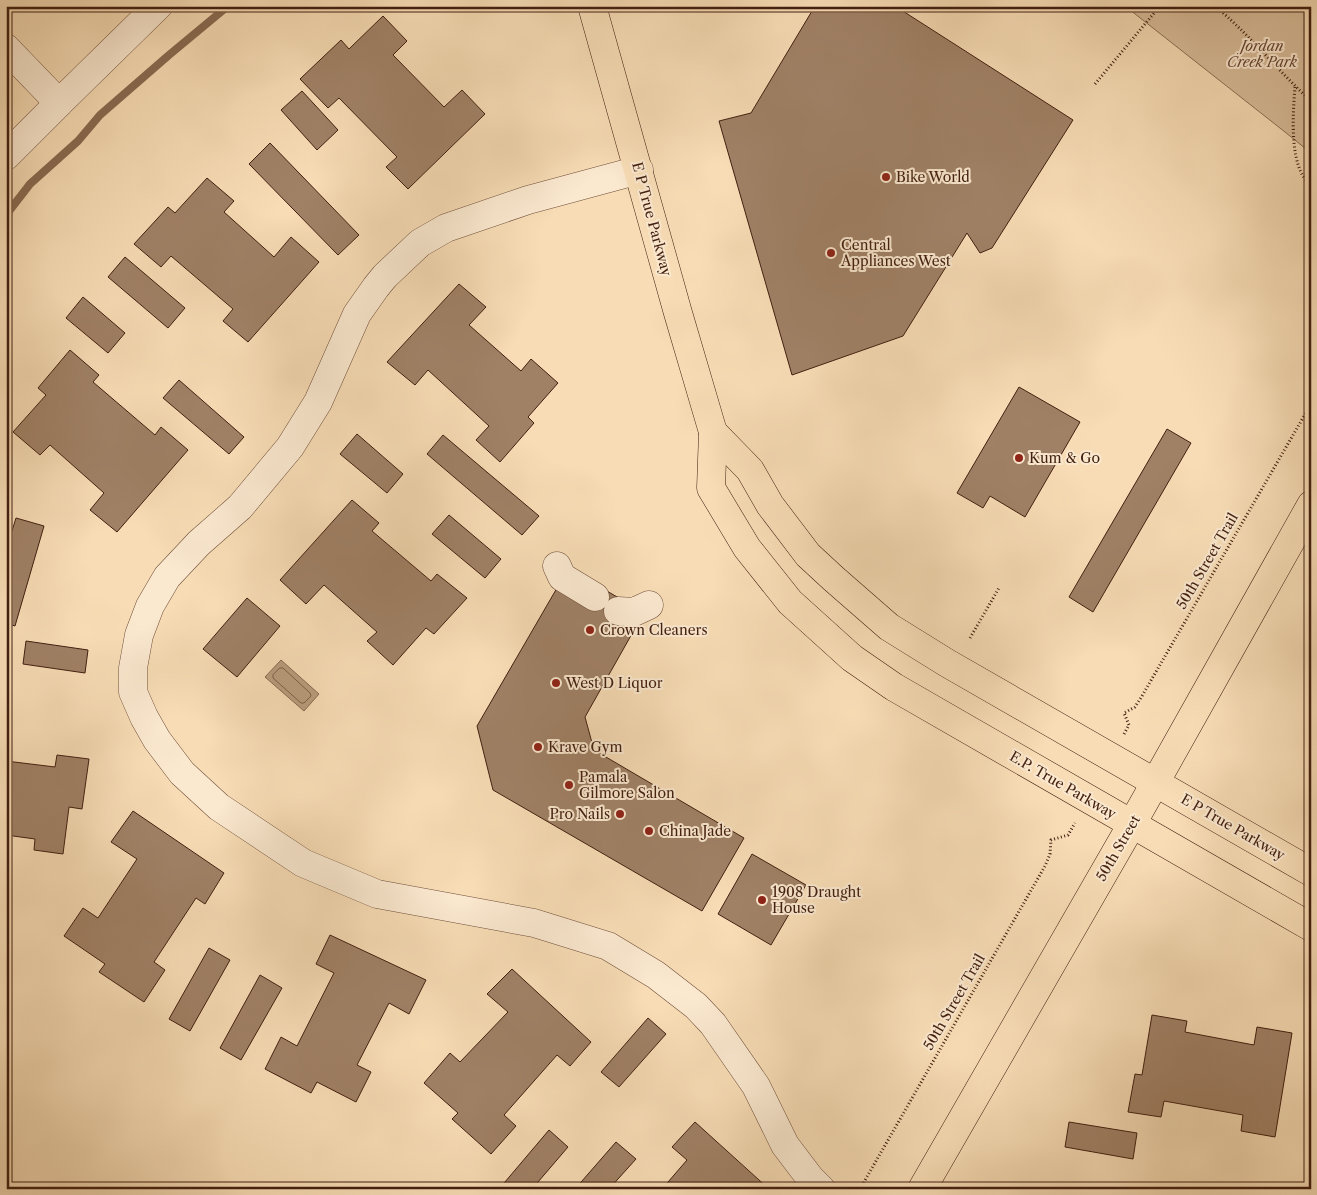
<svg xmlns="http://www.w3.org/2000/svg" width="1317" height="1195" font-family="'Libre Caslon Text',serif">
<style>
.green{fill:#d8bc99;stroke:#8d6e54}
.water{fill:#b99c7d;stroke:#896a51}
.lines{fill:none;stroke-linecap:round;stroke-linejoin:round}
.shore{stroke:#7e5e46;stroke-width:1}
.stream{stroke:#896a51;stroke-width:8}
.building{fill:#a08166;stroke:#421f10}
.minor-casing{stroke:#6f4e39;stroke-width:29}
.major-casing{stroke:#421f10;stroke-width:29}
.path{stroke:#421f10;stroke-width:3;stroke-dasharray:1 2.5;stroke-linecap:butt}
.minor{stroke:#fae8cf;stroke-width:28}
.major{stroke:#f7dcb5;stroke-width:28}
.poi-dot{fill:#8f2418;stroke:#fae8cf;stroke-width:2}
.labels{text-anchor:middle;dominant-baseline:central;stroke-width:4;stroke-linejoin:round;paint-order:stroke}
.park-label{font-size:14px;font-style:italic;fill:#684632;stroke:#fae8cf}
.poi-label{font-size:14px;fill:#421f10;stroke:#fae8cf;text-anchor:start}
.street-label{font-size:14px;fill:#421f10;stroke:#fae8cf}
</style>
<rect width="100%" height="100%" fill="#f7dcb5"/>
<filter id="stains"><feTurbulence type="fractalNoise" baseFrequency=".004" numOctaves="4"/><feColorMatrix values="0 0 0 0 .2 0 0 0 0 .09 0 0 0 0 .02 0 0 0 .5 -.17"/></filter>
<radialGradient id="worn" r=".72"><stop offset=".6" stop-color="#630" stop-opacity="0"/><stop offset="1" stop-color="#630" stop-opacity=".3"/></radialGradient>
<path class="green" d="M1125,6H1311V153L1285,132Z"/>
<path class="water" d="M281,660L319,694L304,711L265,677Z"/>
<g class="lines">
<path class="shore" d="M280,668H283L310,693L311,696L304,703H301L273,678V675Z"/>
<path class="stream" d="M6,215L30,184L78,141L100,115L169,55L228,6"/>
</g>
<g class="building">
<path d="M815,6H895L1073,120L992,248L980,253L967,233L903,336L792,375L719,121L751,113Z"/>
<path d="M383,16L407,41L393,55L444,107L462,90L485,114L408,189L386,167L397,157L339,98L328,108L300,79L341,40L349,49Z"/>
<path d="M302,91L338,130L317,150L281,110Z"/>
<path d="M270,143L359,235L338,255L249,164Z"/>
<path d="M207,178L234,201L224,212L274,257L291,237L319,262L248,342L223,321L233,309L171,256L161,267L134,244L168,207L175,213Z"/>
<path d="M125,257L185,308L168,328L108,277Z"/>
<path d="M459,284L486,307L469,325L521,371L531,359L558,383L528,417L534,423L500,462L476,440L489,426L428,370L415,385L387,362Z"/>
<path d="M83,297L125,333L108,353L66,318Z"/>
<path d="M70,350L99,375L93,382L155,435L161,427L188,450L117,532L90,510L104,493L50,445L40,455L13,432L46,395L38,388Z"/>
<path d="M179,380L244,437L229,454L163,398Z"/>
<path d="M1019,387L1080,422L1025,517L990,496L983,508L957,493Z"/>
<path d="M1167,429L1191,443L1093,612L1069,597Z"/>
<path d="M357,434L403,474L387,493L340,454Z"/>
<path d="M443,435L539,516L522,535L427,454Z"/>
<path d="M352,500L379,523L372,531L431,581L437,574L467,598L434,634L426,628L393,665L367,641L377,632L324,585L306,604L280,580Z"/>
<path d="M449,515L501,559L485,578L432,534Z"/>
<path d="M16,518L44,526L15,626L6,623V533L11,534Z"/>
<path d="M600,587L624,601L613,621L633,632L585,717L594,750L744,838L702,911L493,790L477,726L557,588Z"/>
<path d="M247,598L280,626L237,677L203,649Z"/>
<path d="M26,641L88,650L85,673L23,664Z"/>
<path d="M57,755L89,759L82,809L69,807L63,854L34,850L35,839L6,835V761L55,767Z"/>
<path d="M133,811L224,873L205,904L196,898L154,962L165,970L144,1002L99,972L105,964L64,936L83,908L98,918L137,859L111,842Z"/>
<path d="M752,854L806,885L771,945L718,914Z"/>
<path d="M330,935L426,980L409,1014L389,1003L357,1065L371,1072L356,1102L317,1082L311,1093L265,1069L281,1037L297,1046L334,973L316,964Z"/>
<path d="M209,948L230,960L190,1031L169,1019Z"/>
<path d="M512,969L591,1042L570,1066L557,1055L504,1115L516,1126L491,1154L452,1119L458,1113L424,1083L450,1053L460,1062L508,1012L487,994Z"/>
<path d="M260,975L282,988L241,1060L220,1048Z"/>
<path d="M1152,1015L1187,1021L1185,1032L1254,1045L1257,1027L1292,1033L1275,1137L1241,1131L1243,1115L1164,1101L1161,1117L1128,1112L1135,1074L1142,1075Z"/>
<path d="M648,1018L666,1034L619,1087L601,1072Z"/>
<path d="M695,1122L769,1189H662L687,1160L672,1147Z"/>
<path d="M1069,1122L1137,1133L1133,1159L1065,1147Z"/>
<path d="M549,1130L568,1147L532,1189H499Z"/>
<path d="M616,1142L636,1159L609,1189H575Z"/>
</g>
<g class="lines">
<g class="minor-casing">
<g id="minor">
<path d="M6,48L59,103L158,6"/>
<path d="M6,156L59,103"/>
<path d="M639,170L528,200L446,228L420,243L385,276L376,287L357,314L318,402L290,447L240,507L199,543L167,577L150,606L139,635L133,668V692L144,717L157,740L182,773L219,807L303,863L377,894L534,923L608,946L656,975L696,1006L713,1024L756,1086L785,1145L810,1178L821,1189"/>
<path d="M557,566L562,577L595,597"/>
<path d="M618,611L634,612L649,605"/>
</g>
</g>
<g class="major-casing">
<g id="major">
<path d="M592,6L678,313L713,432L711,488L747,548L790,602L852,658L894,687L1311,927"/>
<path d="M713,432L750,470L770,505L808,555L834,579L889,627L947,663L1311,872"/>
<path d="M922,1189L1132,824L1311,505"/>
</g>
</g>
<g class="path">
<path d="M1215,6C1250,35 1278,71 1311,101"/>
<path d="M1095,84L1160,6"/>
<path d="M1295,87C1293,112 1290,154 1303,176C1305,179 1308,182 1311,185"/>
<path d="M970,638L999,588"/>
<path d="M1124,734L1129,725L1124,713L1135,707L1142,696L1311,404"/>
<path d="M860,1189L1045,866L1050,854L1051,840L1068,835L1075,823"/>
</g>
<use href="#minor" class="minor"/>
<use href="#major" class="major"/>
</g>
<g class="poi-dot">
<circle cx="886" cy="177" r="5"/>
<circle cx="831" cy="253" r="5"/>
<circle cx="1019" cy="458" r="5"/>
<circle cx="590" cy="630" r="5"/>
<circle cx="556" cy="683" r="5"/>
<circle cx="538" cy="747" r="5"/>
<circle cx="569" cy="785" r="5"/>
<circle cx="620" cy="814" r="5"/>
<circle cx="649" cy="831" r="5"/>
<circle cx="762" cy="900" r="5"/>
</g>
<g class="labels">
<g class="park-label">
<text x="1262" y="46">Jordan<tspan x="1262" dy="16">Creek Park</tspan></text>
</g>
<g class="poi-label">
<text x="896" y="177">Bike World</text>
<text x="841" y="245">Central<tspan x="841" dy="16">Appliances West</tspan></text>
<text x="1029" y="458">Kum &amp; Go</text>
<text x="600" y="630">Crown Cleaners</text>
<text x="566" y="683">West D Liquor</text>
<text x="548" y="747">Krave Gym</text>
<text x="579" y="777">Pamala<tspan x="579" dy="16">Gilmore Salon</tspan></text>
<text x="610" y="814" text-anchor="end">Pro Nails</text>
<text x="659" y="831">China Jade</text>
<text x="772" y="892">1908 Draught<tspan x="772" dy="16">House</tspan></text>
</g>
<g class="street-label">
<text transform="translate(652 219) rotate(75)">E P True Parkway</text>
<text transform="translate(1207 561) rotate(-60)">50th Street Trail</text>
<text transform="translate(1063 785) rotate(30)">E.P. True Parkway</text>
<text transform="translate(1233 827) rotate(30)">E P True Parkway</text>
<text transform="translate(1118 848) rotate(-60)">50th Street</text>
<text transform="translate(954 1002) rotate(-60)">50th Street Trail</text>
</g>
</g>
<rect width="1317" height="1195" fill="none" stroke="#f7dcb5" stroke-width="25"/>
<rect x="8" y="8" width="1302" height="1180" fill="none" stroke="#421f10" stroke-width="2.5"/>
<rect x="12" y="12" width="1292" height="1170" fill="none" stroke="#421f10"/>
<rect width="100%" height="100%" filter="url(#stains)"/>
<rect width="100%" height="100%" fill="url(#worn)"/>
</svg>
